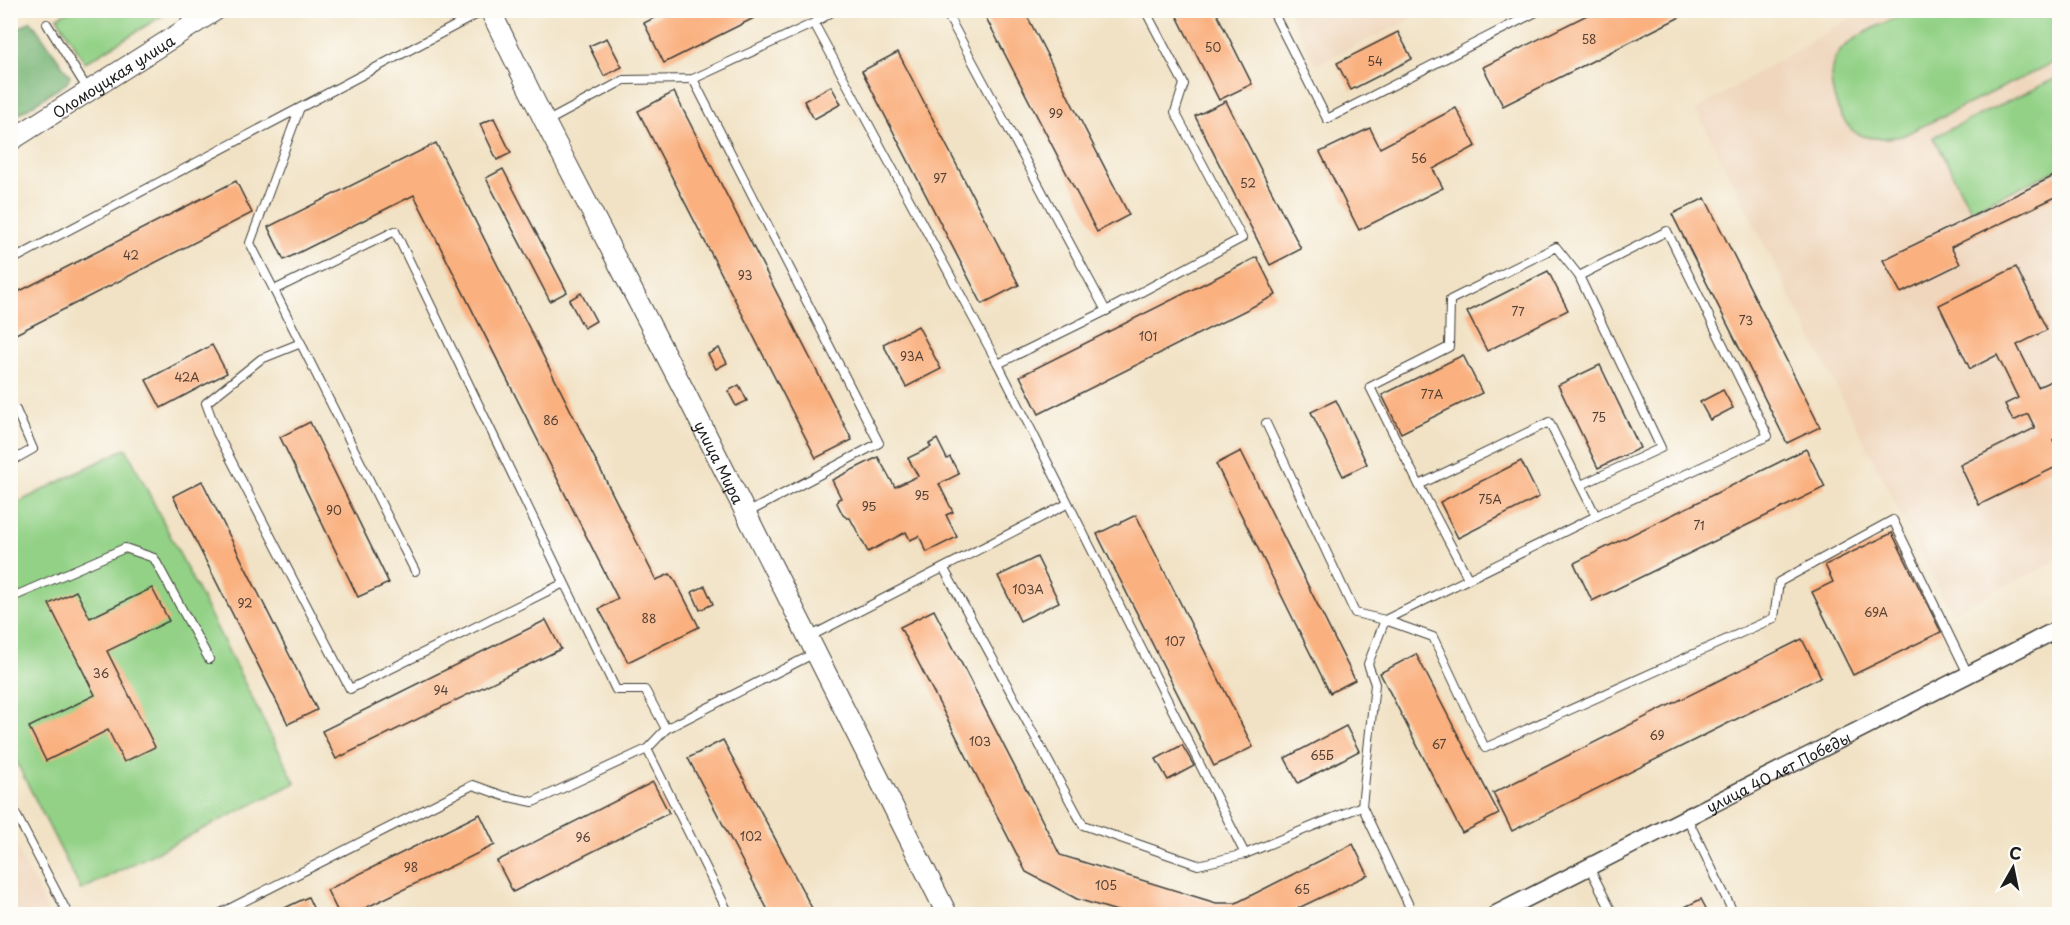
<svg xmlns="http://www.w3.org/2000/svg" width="2070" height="925" font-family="'Playpen Sans',sans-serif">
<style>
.built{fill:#efd6bc}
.green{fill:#93d186;stroke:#587651;stroke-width:1.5}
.forest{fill:#76b373;stroke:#496848;stroke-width:1.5}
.building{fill:#fab07f}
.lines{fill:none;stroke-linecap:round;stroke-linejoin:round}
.service-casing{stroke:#3c3a35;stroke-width:10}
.minor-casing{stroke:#3c3a35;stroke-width:19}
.tertiary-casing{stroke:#3c3a35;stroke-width:22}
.service{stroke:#fff;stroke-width:8}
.minor{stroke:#fff;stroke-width:16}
.tertiary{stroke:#fff;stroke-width:20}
.labels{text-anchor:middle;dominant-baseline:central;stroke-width:5;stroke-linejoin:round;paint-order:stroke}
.number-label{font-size:12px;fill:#544135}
.street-label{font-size:15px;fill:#1c1c1c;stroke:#fdfcf7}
</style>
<rect width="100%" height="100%" fill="#fdfcf7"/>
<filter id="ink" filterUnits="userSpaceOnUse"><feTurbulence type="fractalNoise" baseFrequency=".0167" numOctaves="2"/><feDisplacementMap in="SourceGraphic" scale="12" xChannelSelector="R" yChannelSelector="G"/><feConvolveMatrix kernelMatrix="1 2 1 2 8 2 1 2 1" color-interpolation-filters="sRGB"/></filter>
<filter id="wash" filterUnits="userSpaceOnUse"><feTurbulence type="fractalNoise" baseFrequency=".008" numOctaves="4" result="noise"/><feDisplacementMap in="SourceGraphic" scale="24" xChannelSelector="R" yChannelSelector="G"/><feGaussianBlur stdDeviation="1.35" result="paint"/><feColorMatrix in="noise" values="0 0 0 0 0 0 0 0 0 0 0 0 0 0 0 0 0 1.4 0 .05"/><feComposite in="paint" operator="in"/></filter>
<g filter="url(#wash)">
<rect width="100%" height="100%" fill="#f1e2c5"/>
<g class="built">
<path d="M1288,11H1429L1315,65Z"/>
<path d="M1862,11H2059V559L1951,613L1696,110Z"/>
<path d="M10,837H11L50,914H11Z"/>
</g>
<g class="green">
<path d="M72,10H170V11L85,63L57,17Z"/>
<path d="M1910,11H2059V60L1902,136C1889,138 1869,141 1856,133C1837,120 1824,78 1836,57C1846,37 1890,21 1910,11Z"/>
<path d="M2059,77V169L1971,210L1933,137Z"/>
<path d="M126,448L295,783L81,890L11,751V506Z"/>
</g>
<path class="forest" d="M31,21L70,76L67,83L11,119V33Z"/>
<g id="blocks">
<g class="building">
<path d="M669,10H770L664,63L644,23Z"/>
<path d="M982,10H1024L1129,215L1097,232Z"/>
<path d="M1174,10H1215L1252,84L1219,100Z"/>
<path d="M1597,10H1694L1503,106L1483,67Z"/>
<path d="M1398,32L1412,59L1351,90L1337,63Z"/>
<path d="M607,38L622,67L604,76L589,46Z"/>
<path d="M898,52L1019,285L982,304L862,71Z"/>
<path d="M831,86L841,104L814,119L804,101Z"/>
<path d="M674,92L852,440L816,458L638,111Z"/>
<path d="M1226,101L1301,249L1270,265L1195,116Z"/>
<path d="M1456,108L1476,146L1433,169L1443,188L1359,230L1320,152L1370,128L1380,148Z"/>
<path d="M494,118L511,153L497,160L480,124Z"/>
<path d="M436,143L656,580L670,574L676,582L699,627L628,662L599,609L618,599L414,195L284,260L268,227Z"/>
<path d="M503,169L567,292L550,301L486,178Z"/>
<path d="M2060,173V195L1951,247L1960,264L1901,293L1883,260Z"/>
<path d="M236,181L252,213L10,337V296Z"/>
<path d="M1705,198L1820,427L1787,443L1672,214Z"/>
<path d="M1257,257L1276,295L1039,414L1020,376Z"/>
<path d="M2016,267L2047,330L2017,345L2038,387L2060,377V437L2053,440L2060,454V465L1979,505L1960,465L2035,428L2028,414L2013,421L2005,404L2018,398L1997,355L1970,369L1939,305Z"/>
<path d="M1548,271L1568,310L1487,351L1467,312Z"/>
<path d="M581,293L596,321L584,328L569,300Z"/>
<path d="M918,326L941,369L906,387L883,344Z"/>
<path d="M212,345L227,373L161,408L146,380Z"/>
<path d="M719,348L727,363L716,369L708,354Z"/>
<path d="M1463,355L1482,393L1401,433L1382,395Z"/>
<path d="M1600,365L1640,448L1598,468L1558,385Z"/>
<path d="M739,385L747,401L736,406L728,391Z"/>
<path d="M1723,390L1733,408L1710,420L1700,402Z"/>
<path d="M1336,400L1367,464L1343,476L1311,412Z"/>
<path d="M310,422L389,583L358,597L280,437Z"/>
<path d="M937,439L947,459L950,457L959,474L939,484L953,512L946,515L957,537L927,552L919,536L910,540L906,532L868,552L850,518H847L843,515L837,503L838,499L841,498L832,480L878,457L895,487L918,476L908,458L931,447L929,444Z"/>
<path d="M1806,449L1825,487L1592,601L1574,563Z"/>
<path d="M1241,451L1355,680L1330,693L1216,464Z"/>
<path d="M1521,461L1539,497L1458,538L1440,502Z"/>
<path d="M202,481L317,710L288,724L173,496Z"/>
<path d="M1136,515L1253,747L1214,766L1097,534Z"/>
<path d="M1892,533L1941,632L1853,675L1812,592L1833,582L1825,565Z"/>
<path d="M1037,557L1059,602L1020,621L998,576Z"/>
<path d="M705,586L713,604L700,610L692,592Z"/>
<path d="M152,588L169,621L107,651L155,747L124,762L108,730L46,761L29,727L95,695L49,604L76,591L90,618Z"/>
<path d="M934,610L1060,855L1216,903H1236L1353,844L1368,875L1286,914H1127L1077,899L1026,872L900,627Z"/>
<path d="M546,620L561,649L336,759L322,731Z"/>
<path d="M1802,639L1821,677L1512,831L1493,793Z"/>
<path d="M1416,654L1499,814L1462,833L1380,673Z"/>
<path d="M1346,726L1359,751L1298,783L1285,758Z"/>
<path d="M723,740L815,914H770L688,758Z"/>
<path d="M1182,745L1194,766L1168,780L1156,759Z"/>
<path d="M653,782L669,813L513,892L497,861Z"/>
<path d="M480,814L495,845L353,914H339L327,890Z"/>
<path d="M308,897L316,914H272Z"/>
<path d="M1701,899L1709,914H1671Z"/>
</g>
</g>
</g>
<g filter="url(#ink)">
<use href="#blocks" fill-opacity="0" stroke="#3c3a35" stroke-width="1.5"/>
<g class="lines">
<g class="service-casing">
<g id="service">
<path d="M945,10L1106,311"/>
<path d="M1272,10L1327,119L1540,10"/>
<path d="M814,23L998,364L1245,854L1362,806L1413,914"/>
<path d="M47,24L88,90"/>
<path d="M693,79L879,443L747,513"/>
<path d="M299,110L250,243L274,290L395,231L616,690H645L666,729"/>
<path d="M546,122L624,80L693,79L814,23L835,10"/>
<path d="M10,261L485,10"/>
<path d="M1579,276L1556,247L1450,300L1449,347L1370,387L1419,485L1549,422L1596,516"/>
<path d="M274,290L415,571"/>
<path d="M301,343L261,359L206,403L217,433L350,689L564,583"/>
<path d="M998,364L1106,311L1242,238L1175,112L1184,84L1145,10"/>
<path d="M1266,423L1355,613L1385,620L1596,516L1768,436L1667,231L1579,276L1661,448L1581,485"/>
<path d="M10,462L33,449L16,410"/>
<path d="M1419,485L1468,578"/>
<path d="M944,569L1083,825L1198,865L1245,854"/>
<path d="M10,595L15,596L125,548L154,558L209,659"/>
<path d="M809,637L1067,504"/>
<path d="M647,749L729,914"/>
<path d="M10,803L68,914"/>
<path d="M1362,806L1375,684L1368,664L1385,620L1433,637L1485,748L1774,618L1779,582L1893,520L1968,674"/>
<path d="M1687,818L1734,914"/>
<path d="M1589,867L1613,914"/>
<path d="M219,914L473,785L504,796L533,802L647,749L666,729L815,653"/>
</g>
</g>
<g class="minor-casing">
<g id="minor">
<path id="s1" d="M1496,914L2060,628"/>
</g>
</g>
<g class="tertiary-casing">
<g id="tertiary">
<path id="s2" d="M490,10L544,120L687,396L947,914"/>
<path id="s3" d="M10,141L216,10"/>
</g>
</g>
<use href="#service" class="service"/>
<use href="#minor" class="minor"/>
<use href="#tertiary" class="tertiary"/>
</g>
</g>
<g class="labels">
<g class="number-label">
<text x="1589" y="39">58</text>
<text x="1213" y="47">50</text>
<text x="1375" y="61">54</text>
<text x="1056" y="113">99</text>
<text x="1419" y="158">56</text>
<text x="940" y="178">97</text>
<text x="1248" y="183">52</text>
<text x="131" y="255">42</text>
<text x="745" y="275">93</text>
<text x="1518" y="311">77</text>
<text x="1746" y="320">73</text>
<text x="1148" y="336">101</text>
<text x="912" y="356">93А</text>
<text x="187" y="377">42А</text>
<text x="1432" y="394">77А</text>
<text x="1599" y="417">75</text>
<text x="551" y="420">86</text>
<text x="922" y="495">95</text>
<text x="1490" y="499">75А</text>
<text x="869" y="506">95</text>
<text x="334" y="510">90</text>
<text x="1699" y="525">71</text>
<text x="1028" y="589">103А</text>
<text x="245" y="603">92</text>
<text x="1876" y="612">69А</text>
<text x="649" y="618">88</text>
<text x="1175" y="641">107</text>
<text x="101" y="673">36</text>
<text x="441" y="690">94</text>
<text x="1657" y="735">69</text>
<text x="980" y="741">103</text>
<text x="1439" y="744">67</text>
<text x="1322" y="755">65Б</text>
<text x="751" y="836">102</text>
<text x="583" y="837">96</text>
<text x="411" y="867">98</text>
<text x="1106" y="885">105</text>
<text x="1302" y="889">65</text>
</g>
<g class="street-label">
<text stroke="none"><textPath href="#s3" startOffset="122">Оломоуцкая улица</textPath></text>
<text stroke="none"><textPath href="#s2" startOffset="507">улица Мира</textPath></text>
<text stroke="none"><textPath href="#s1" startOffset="316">улица 40 лет Победы</textPath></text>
</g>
</g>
<rect width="2070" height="925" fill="none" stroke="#fdfcf7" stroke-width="36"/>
<g transform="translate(2013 868) rotate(9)" stroke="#fdfcf7" stroke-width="4.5" paint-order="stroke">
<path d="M0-4.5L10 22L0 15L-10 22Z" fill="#1c1c1c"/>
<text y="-9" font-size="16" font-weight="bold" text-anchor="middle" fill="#1c1c1c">С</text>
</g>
</svg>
